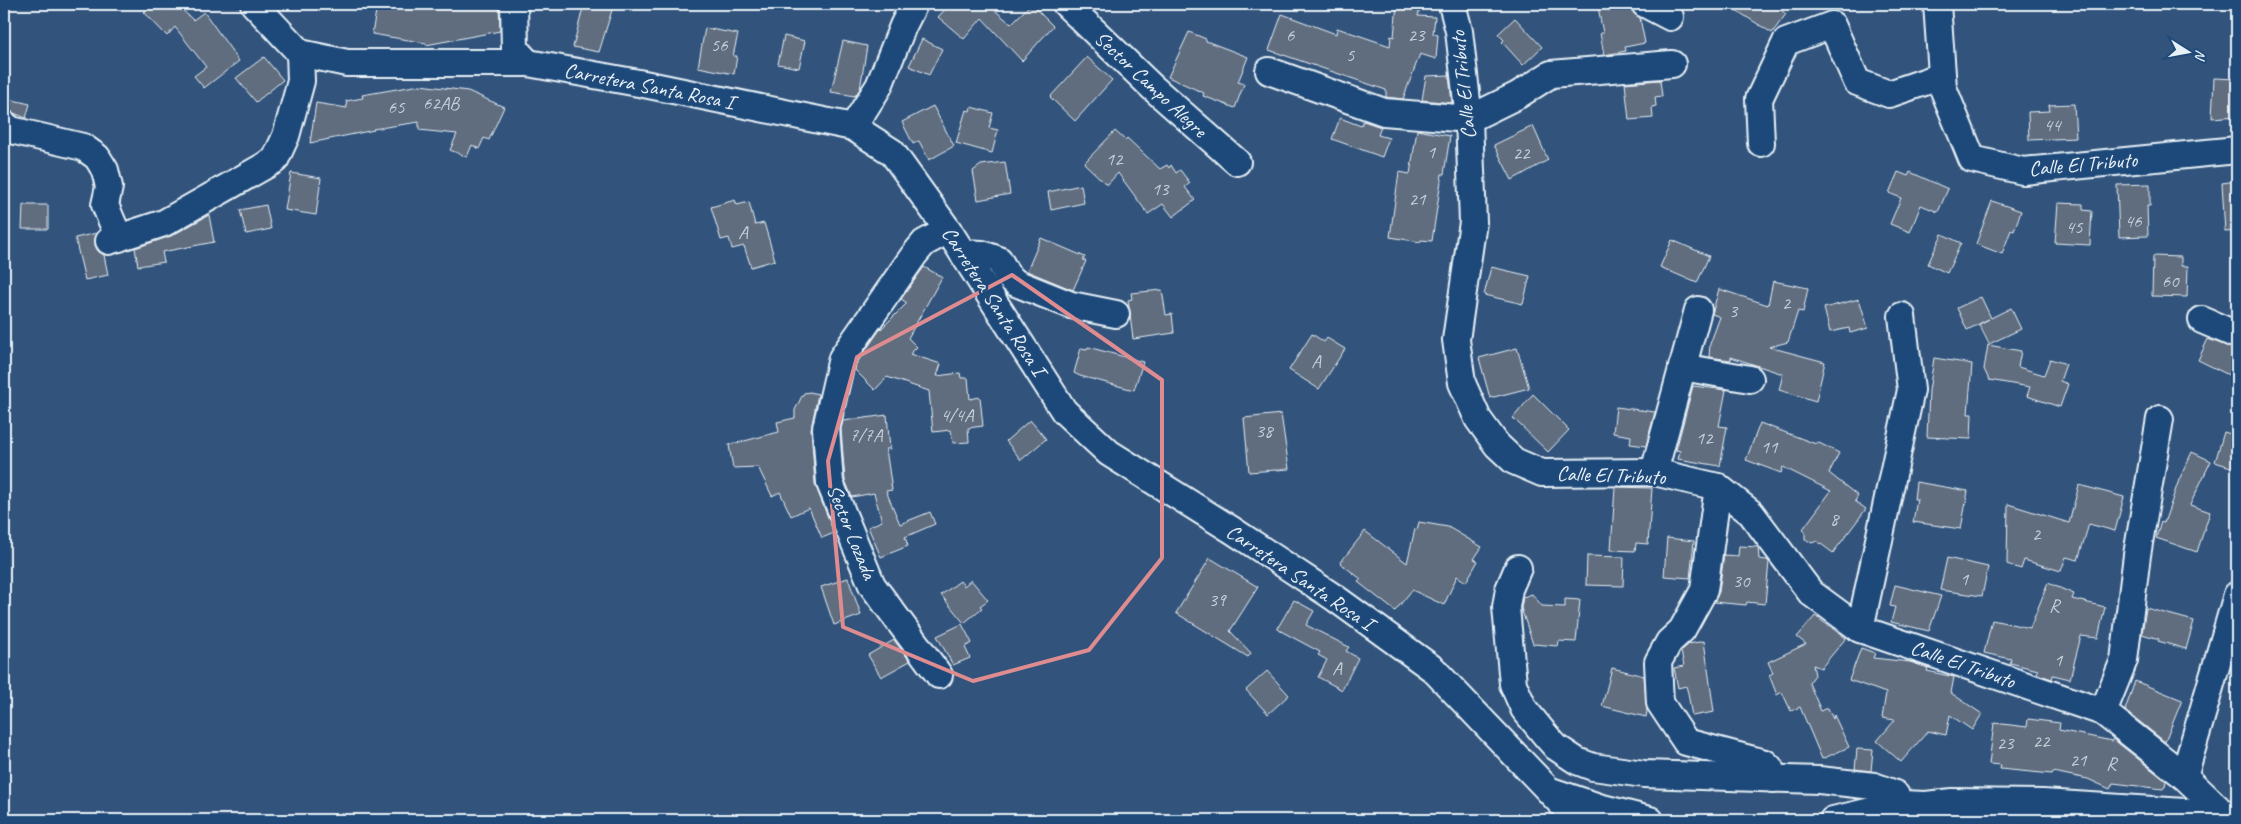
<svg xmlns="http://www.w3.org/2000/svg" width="2241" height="824" font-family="Caveat,sans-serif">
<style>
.building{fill:#606d7f;stroke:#e8f1f8}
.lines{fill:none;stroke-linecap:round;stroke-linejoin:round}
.minor-casing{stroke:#e8f1f8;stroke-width:30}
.minor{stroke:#1f4a7a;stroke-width:26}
.marked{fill:none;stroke:#df8c90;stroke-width:4;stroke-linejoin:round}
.labels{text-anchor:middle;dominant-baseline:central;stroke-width:5;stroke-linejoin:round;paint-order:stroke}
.number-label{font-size:19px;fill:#c6d0da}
.street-label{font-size:21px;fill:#e8f1f8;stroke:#1f4a7a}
</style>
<rect width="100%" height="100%" fill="#32547c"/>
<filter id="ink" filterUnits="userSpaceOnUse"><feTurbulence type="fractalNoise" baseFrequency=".02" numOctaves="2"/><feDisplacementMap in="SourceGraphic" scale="10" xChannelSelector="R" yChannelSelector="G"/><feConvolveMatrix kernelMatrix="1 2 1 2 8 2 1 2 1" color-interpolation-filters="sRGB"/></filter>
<g filter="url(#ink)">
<g class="building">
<path d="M153,4H176L193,20L204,12L239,61L204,88L194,76L206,67L175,27L167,36L144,12Z"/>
<path d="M431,4H499L500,31L426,45V43L372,34L377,5L397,9L398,5L407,7Z"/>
<path d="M584,4L612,10L599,52L573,47Z"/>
<path d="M950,4H994L991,7L1011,24L1031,4L1053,26L1022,61L982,18L964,39L938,17Z"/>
<path d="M1397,4H1421L1418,16L1435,17L1433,34L1438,35L1436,59L1420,54L1403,99L1386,97V90L1269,50L1282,14L1336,34L1337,28L1390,46L1391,36L1394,37Z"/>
<path d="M1614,4H1630L1633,12L1640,18L1645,43L1625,47L1626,51L1604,55L1600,33H1603L1598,7Z"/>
<path d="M1726,4H1773L1786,14L1772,33Z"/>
<path d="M1515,18L1542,47L1523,65L1502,42L1504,40L1498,34Z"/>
<path d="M705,28L738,34L733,56H737L734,74L698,67Z"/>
<path d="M1189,32L1206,39V41L1248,57L1238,82L1244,84L1235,108L1203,96L1204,93L1168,77Z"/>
<path d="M784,36L805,41L799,68L778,64Z"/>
<path d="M922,39L942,49L929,75L909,66Z"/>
<path d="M843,41L867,46L860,89L855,96L831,92Z"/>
<path d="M264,57L283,80L256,102L236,78Z"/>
<path d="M1087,57L1112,80L1075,121L1050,97Z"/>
<path d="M1449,75L1452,103L1422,100L1426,76Z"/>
<path d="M2214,78L2237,79V116L2212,118Z"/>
<path d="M1660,80L1662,96L1655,97L1656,106L1652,107L1653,118L1629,120L1625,83Z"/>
<path d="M420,85L468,91L504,107L489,140L484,138L479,149L472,145L467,157L450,150L457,134L419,130V122L373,129L374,130L310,143L316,103L347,108L346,101L363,98L362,95Z"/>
<path d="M4,98L30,104L26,118L4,109Z"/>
<path d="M2074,104L2076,138L2029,140L2028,112L2050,111L2049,105Z"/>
<path d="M933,106L954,146L929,160L919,141L913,144L902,122Z"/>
<path d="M971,107L993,113L989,128L998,130L992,153L956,143L966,110L970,111Z"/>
<path d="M1340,118L1361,126L1363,121L1381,127L1378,135L1389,138L1382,157L1332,139Z"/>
<path d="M1533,126L1548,160L1512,180L1494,145Z"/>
<path d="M1417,130L1450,136L1444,174H1442L1432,241L1421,240L1420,242L1390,237L1399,172L1410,174Z"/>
<path d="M1115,131L1125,140L1127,138L1160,169L1167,165L1169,168L1171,165L1176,173L1180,170L1190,183L1185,187L1195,200L1173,217L1163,204L1148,214L1118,173L1107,185L1084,163Z"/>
<path d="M1005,162L1010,194L978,200L973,171L981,165Z"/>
<path d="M1898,172L1908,176L1910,172L1948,189L1938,212L1921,205L1910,232L1890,224L1901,198L1889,193Z"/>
<path d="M291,173L321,178L316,215L285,210Z"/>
<path d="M2237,181V231L2225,232L2222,183Z"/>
<path d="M2150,184V206H2147L2148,236L2119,237L2117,185Z"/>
<path d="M1081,185L1084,203L1051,210L1048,192Z"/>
<path d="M735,200L737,205L749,202L755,225L764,223L775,260L751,267L744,246L732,249L729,238L721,240L711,207Z"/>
<path d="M1992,201L2021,211L2014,231L2011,230L2002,254L1976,244Z"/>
<path d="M2058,203L2083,204V210L2092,211L2090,245L2055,243Z"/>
<path d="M23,205H48V229H22Z"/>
<path d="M266,205L271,229L246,234L240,210Z"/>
<path d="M209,215L214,242L162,252L164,262L138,266L135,248L171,236Z"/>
<path d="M97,233L95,245L99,252L104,255L108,275L85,280L75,238Z"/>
<path d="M1942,234L1961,243L1947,273L1928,264Z"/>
<path d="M1041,238L1085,257L1083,260L1086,261L1073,290L1027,271Z"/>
<path d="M1672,240L1709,256L1697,283L1660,267Z"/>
<path d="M2153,256L2181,257V266H2188L2187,297L2152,296Z"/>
<path d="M924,267L942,277L908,338L917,347L910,354L941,364L937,376L960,373L961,378H968L970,399L980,397L983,426L968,428L969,442L953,443L951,430L933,432L929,391L887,377L875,390L855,370L856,364L879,331L907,303L901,299Z"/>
<path d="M1491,267L1530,276L1523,304L1484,295Z"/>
<path d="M1773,281L1808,288L1803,312L1798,311L1788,342L1769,347L1825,362L1816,401L1779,390L1783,374L1731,357V360L1709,357L1710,344L1720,317L1712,314L1719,289L1768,305Z"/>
<path d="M1162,290L1166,315L1172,314L1174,333L1133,339L1128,300L1132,299L1131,293Z"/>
<path d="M1981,297L1991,318L2011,308L2021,329L1989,344L1979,324L1989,319L1967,330L1957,308Z"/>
<path d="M1859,299L1868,328L1850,333L1849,328L1830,332L1824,308Z"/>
<path d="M1312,334L1324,342L1327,338L1345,349L1319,389L1289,370Z"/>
<path d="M2208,339L2237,350V379L2198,360Z"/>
<path d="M1988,345L2021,351L2018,367L2044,375L2050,359L2066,364L2060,381L2068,384L2060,407L2027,396L2030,387L1989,380L1984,369Z"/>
<path d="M1088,347L1143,362L1134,390L1080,376L1074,373L1081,348L1087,349Z"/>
<path d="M1517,348L1529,388L1490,398L1479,358Z"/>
<path d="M1934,358L1972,364L1968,414H1972L1971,439L1927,437L1929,391Z"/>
<path d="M1693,386L1726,390L1719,426L1727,427L1720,466L1678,459L1680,451L1676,450Z"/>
<path d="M810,392L818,394L811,429L815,484L834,533L822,538L809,508L791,516L780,492L772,496L758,467L733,468L729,445L779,432L777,422L795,418V410L801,398L804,393Z"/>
<path d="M1533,394L1569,430L1548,452L1513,418Z"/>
<path d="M1616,407L1655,412L1646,446L1630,444L1631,436L1613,433Z"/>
<path d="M1281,414L1289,469L1249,472L1244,418Z"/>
<path d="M887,415L890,449H886L892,490L886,491L900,524L930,512L935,524L905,537L908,546L881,557L868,527L882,521L874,493L852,497L845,480L841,429L843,421Z"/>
<path d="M1030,420L1046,439L1021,460L1006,441Z"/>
<path d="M1760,423L1816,444L1817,442L1839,453L1829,473L1858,496L1855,501L1866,509L1833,553L1817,541L1812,543L1805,539V532L1803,529L1831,491L1783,467L1781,473L1746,460Z"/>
<path d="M2224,432L2237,436V469L2215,462Z"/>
<path d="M2192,452L2211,461L2190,505L2210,512L2197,552L2156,538L2161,522L2164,523L2179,480Z"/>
<path d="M1916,482L1968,491L1961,529L1913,522L1917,499H1914Z"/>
<path d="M2079,485L2124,497L2115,531L2089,524L2078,560L2066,557L2061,571L2024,560L2021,569L2007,564L2008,504L2069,523Z"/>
<path d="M1615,487L1652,488L1648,544L1636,543L1635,551L1611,550Z"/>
<path d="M1419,522L1448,527L1482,547L1474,559L1478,561L1466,582L1457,576L1444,605L1412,590L1395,611L1358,582L1361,579L1340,563L1365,531L1407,563L1415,529L1417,530Z"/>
<path d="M1667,538L1694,541L1690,578L1664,576Z"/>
<path d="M1739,546L1758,547L1759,559L1767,560L1769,562L1765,604L1747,602L1746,605L1714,602L1719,592L1724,555L1738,556Z"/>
<path d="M1587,556L1624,557L1623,586L1586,585Z"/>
<path d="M1210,558L1258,587L1230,631L1251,653L1248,657L1176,613Z"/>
<path d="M1947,558L1988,567L1982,596L1940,590Z"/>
<path d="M848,578L861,615L834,625L821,587Z"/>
<path d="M971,580L988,600L980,606L982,608L964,623L941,595L960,581L964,586Z"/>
<path d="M2048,583L2074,594L2072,599L2105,607L2098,638L2081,636L2070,679L2053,675L2052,679L2037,674L2038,670L2010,663L2011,659L1984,653L1992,620L2030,628Z"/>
<path d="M1895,585L1941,596L1929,631L1891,622L1895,607L1890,606Z"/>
<path d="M1532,594L1542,606L1565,607V599L1580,600L1576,642L1559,641L1558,646L1533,644L1521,608L1523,597Z"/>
<path d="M1294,600L1314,611L1306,625L1349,647L1346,651L1358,658L1342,690L1318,677L1327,660L1318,655L1320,652L1277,629Z"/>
<path d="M2146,608L2194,621L2186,649L2158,641L2159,639L2142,634Z"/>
<path d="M1815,616L1846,638L1821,668L1813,665L1815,675L1809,683L1821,711L1828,708L1833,719L1834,715L1849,747L1822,759L1800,707L1791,711L1782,692L1777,695L1769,675L1773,673L1768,662L1806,644L1797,637Z"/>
<path d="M962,624L972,643L965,647L970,658L953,665L937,636Z"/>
<path d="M894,640L910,661L881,677L868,655Z"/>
<path d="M1704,641L1714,712L1692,716L1688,693L1686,686L1678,688L1674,668L1684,666L1681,651L1689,644Z"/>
<path d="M1861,648L1875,653L1873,658L1910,662L1928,668L1927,671L1954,677L1951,693L1982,714L1972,730L1950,715L1946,735L1928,731L1901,762L1877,741L1895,720L1882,718L1886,693L1849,680Z"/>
<path d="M1612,668L1644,676L1647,711L1646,717L1602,706Z"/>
<path d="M1267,671L1289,695L1268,714L1246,690Z"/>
<path d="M2135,681L2182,700L2165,742L2125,710Z"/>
<path d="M2028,719L2060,723L2059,730L2112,741L2113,739L2166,781L2165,786L2163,789L2113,783L2110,789L2088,779L2053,772L2052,774L2000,769L2001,765L1989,764L1994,723L2027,727Z"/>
<path d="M1857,749L1873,750L1871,771L1855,769Z"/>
</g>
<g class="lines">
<g class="minor-casing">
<g id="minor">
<path d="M254,4L300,53L347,63H528L644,84L853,127L892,152L948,230L1064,411L1109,453L1232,530L1335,598L1433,669L1577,820"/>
<path d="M514,4L515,49L528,63"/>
<path d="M1066,4L1152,87L1237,162"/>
<path d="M1452,4L1459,31L1469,119L1473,222L1456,340L1462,383L1478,419L1497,445L1514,461L1542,473L1654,472L1718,487L1751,513L1811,593L1860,629L2103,712L2184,776L2225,815"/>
<path d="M1645,4L1670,17"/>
<path d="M1937,4L1943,88L1972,159L2023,171L2237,150"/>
<path d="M1269,71L1384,112L1469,119L1518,95L1551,74L1672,64"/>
<path d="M4,124L11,130L83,147L97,157L105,170L109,187L105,205L119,238"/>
<path d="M853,127L879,86L903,26L914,4"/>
<path d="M1761,143L1759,99L1786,42L1832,25L1857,82L1889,94L1942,76"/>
<path d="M109,241L164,223L275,160L286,136L301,81L300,53"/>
<path d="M963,253L982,254L999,260L1007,275L1016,283L1071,305L1116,314"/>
<path d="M2202,320L2237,335"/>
<path d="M1682,367L1750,379"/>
<path d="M1654,472L1698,310"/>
<path d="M1718,487L1704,590L1682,630L1669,642L1658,662L1660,703L1686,742L1765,763L1770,768L1773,779"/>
<path d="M1518,568L1509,589L1506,607L1513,684L1524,709L1547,737L1556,747L1577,761L1593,767L1644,774L1819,780L1874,786L1895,794L1901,804"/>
<path d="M1860,629L1911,390L1902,316"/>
<path d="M939,675L872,585L830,483L826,428L842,358L914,255L924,243L948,230"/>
<path d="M2103,712L2124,660L2137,555L2160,419"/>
<path d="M2184,776L2237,595"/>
<path d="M1551,791L1599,807L1650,820"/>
<path d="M1833,820L1901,804L1926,805L1952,802L2043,803L2232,815"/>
</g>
</g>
<use href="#minor" class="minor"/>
</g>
</g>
<path class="marked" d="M1012,275L1162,380V558L1089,650L973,681L843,627L828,461L857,357Z"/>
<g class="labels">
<g class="number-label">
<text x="1290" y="35">6</text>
<text x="1416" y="35">23</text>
<text x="719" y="45">56</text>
<text x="1350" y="55">5</text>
<text x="441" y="103">62AB</text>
<text x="396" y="107">65</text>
<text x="2052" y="125">44</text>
<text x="1431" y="152">1</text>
<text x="1521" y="153">22</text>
<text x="1114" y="159">12</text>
<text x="1160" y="189">13</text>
<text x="1417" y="199">21</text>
<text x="2133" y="221">46</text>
<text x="2074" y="227">45</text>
<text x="743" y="232">A</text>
<text x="2170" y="281">60</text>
<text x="1786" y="303">2</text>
<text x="1733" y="311">3</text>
<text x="1316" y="361">A</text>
<text x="957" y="415">4/4A</text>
<text x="1264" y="431">38</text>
<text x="866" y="435">7/7A</text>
<text x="1704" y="438">12</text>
<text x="1769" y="447">11</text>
<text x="1834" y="519">8</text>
<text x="2036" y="534">2</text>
<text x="1964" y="579">1</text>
<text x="1741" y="581">30</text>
<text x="1217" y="600">39</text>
<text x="2054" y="606">R</text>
<text x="2058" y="660">1</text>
<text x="1337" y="668">A</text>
<text x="2041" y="741">22</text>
<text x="2005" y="743">23</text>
<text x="2078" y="760">21</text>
<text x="2111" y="764">R</text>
</g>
<g class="street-label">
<text transform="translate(1151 84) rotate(43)">Sector Campo Alegre</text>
<text transform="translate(1463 85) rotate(-96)">Calle El Tributo</text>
<text transform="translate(649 86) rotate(11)">Carretera Santa Rosa I</text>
<text transform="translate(2083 164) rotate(-5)">Calle El Tributo</text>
<text transform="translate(994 301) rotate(57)">Carretera Santa Rosa I</text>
<text transform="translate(1611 475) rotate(2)">Calle El Tributo</text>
<text transform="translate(852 532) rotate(68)">Sector Lozada</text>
<text transform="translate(1300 577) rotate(34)">Carretera Santa Rosa I</text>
<text transform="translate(1963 664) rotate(19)">Calle El Tributo</text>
</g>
</g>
<rect width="2241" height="824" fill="none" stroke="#1f4a7a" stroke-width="20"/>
<rect x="10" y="10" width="2221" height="804" fill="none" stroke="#e8f1f8" stroke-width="2" filter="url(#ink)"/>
<g transform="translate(2188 52) rotate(101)" stroke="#1f4a7a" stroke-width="4" paint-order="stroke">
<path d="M0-4L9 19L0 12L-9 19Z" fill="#e8f1f8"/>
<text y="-8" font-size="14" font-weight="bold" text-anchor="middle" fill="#e8f1f8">N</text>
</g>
</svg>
